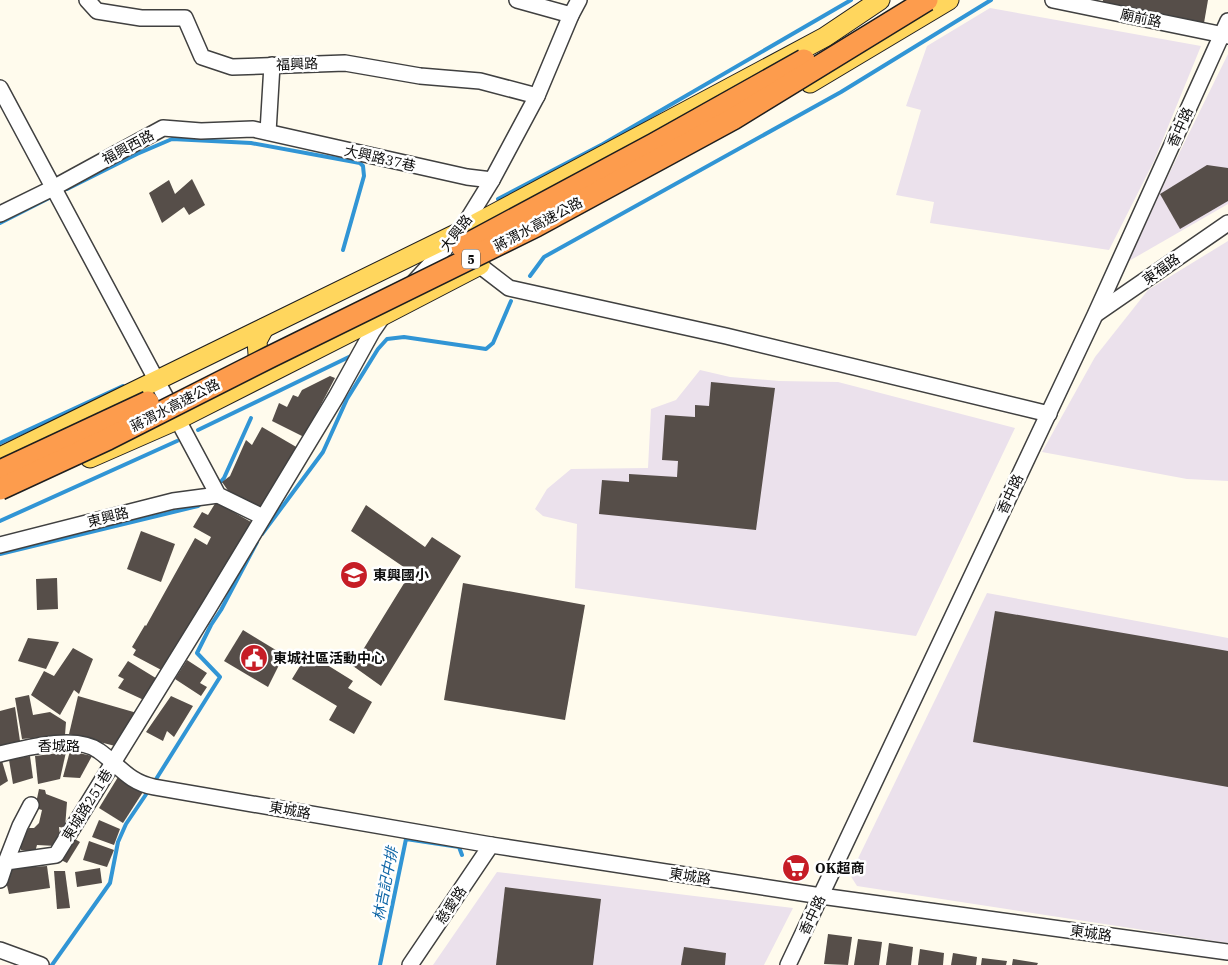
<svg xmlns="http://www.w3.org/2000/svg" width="1228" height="965" font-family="'IBM Plex Serif','Noto Sans TC',serif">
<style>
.industrial{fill:#ebe1ec}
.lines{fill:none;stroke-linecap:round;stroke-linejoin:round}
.stream{stroke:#3195d5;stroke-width:4}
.building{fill:#564e49}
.minor-casing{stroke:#404040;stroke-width:18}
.major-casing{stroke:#1e1e1e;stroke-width:21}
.minor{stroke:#fff;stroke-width:15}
.major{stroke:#ffd65d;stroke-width:19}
.highway-bridge-casing{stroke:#1e1e1e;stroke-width:24;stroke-linecap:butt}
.highway-bridge{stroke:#fd9c4d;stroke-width:21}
.labels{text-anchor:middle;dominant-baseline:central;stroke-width:5;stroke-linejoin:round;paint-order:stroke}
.shield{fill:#fff;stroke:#565656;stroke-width:1}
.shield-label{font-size:12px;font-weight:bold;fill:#0d0d0d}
.street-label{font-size:14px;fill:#0d0d0d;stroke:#fff}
.poi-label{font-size:14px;font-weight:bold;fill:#0d0d0d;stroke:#fff;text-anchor:start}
.water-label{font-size:15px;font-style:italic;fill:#0f66a6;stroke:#fff}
</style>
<rect width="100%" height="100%" fill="#fffbed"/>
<g class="industrial">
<path d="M990,8L1201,46L1154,161L1109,250L930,223L934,202L896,195L921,110L906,106L927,46Z"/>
<path d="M1228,54V204L1129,261L1165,182Z"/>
<path d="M1228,241V481L1187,479L1042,452L1095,357L1148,290Z"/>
<path d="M700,370L730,377L779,381L838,382L1015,428L916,636L575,588L577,524L543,516L535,509L547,489L571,469L648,468L651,409L676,400Z"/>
<path d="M987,593L1228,638V943L857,886L850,875Z"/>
<path d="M497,872L793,908L764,965H433Z"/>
</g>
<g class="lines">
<g class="stream">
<path d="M67,189L137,154L172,139L251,143L360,163L363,166L364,176L343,250"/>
<path d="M498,199L603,144L851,0"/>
<path d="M0,223L51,197"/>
<path d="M530,276L544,257L841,92L991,0"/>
<path d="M198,430L353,355"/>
<path d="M0,443L123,386"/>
<path d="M218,485L224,478L251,418"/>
<path d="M0,521L177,441"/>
<path d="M262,534L323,452L347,399L378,349L387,339L404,337L486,349L493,343L511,301"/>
<path d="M0,554L198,506L201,503"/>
<path d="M153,784L220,677L197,653L211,625L221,610L257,542"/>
<path d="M52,965L110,883L118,842L126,824L149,790"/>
<path d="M380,965L406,839L459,847L462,855"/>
</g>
</g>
<g class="building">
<path d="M1103,0H1208L1204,23L1102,3Z"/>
<path d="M1207,165L1228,168V201L1180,229L1160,194Z"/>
<path d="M192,179L205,205L189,215L184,207L162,223L149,193L169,180L175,194Z"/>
<path d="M330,376L335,378L304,437L272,421L279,403L287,407L293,395L298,397L302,390Z"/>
<path d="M711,382L775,388L756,530L599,514L602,480L629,482V474L677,477L678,461L662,460L665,415L695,417V405L709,406Z"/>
<path d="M262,427L298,448L262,508L229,492L222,482L230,476L246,440L252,445Z"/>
<path d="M216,502L251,522L167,673L133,655L136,650L132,647L145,625L146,626L195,538L207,545L211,537L193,527L202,512L208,515Z"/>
<path d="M366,505L425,547L432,537L461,556L381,686L353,666L411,572L351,531Z"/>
<path d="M141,531L175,544L161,582L127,569Z"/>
<path d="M57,578L58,609L37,610L36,579Z"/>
<path d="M463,583L585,605L565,720L444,700Z"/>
<path d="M995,611L1228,651V787L973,742Z"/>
<path d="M243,630L284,655L268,687L224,661Z"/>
<path d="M28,638L59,642L46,669L18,661Z"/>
<path d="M73,648L93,659L79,694L74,690L60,715L31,695L44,671L54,676Z"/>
<path d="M308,653L353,681L348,688L372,702L354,734L329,720L337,706L292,679Z"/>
<path d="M187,660L207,673L200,683L207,687L201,696L175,679Z"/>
<path d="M128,661L159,680L146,701L118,688L124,679L118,676Z"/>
<path d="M29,695L33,715L50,712L66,722L65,735L22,739L15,698Z"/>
<path d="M78,696L137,713L115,746L69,734Z"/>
<path d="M171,696L193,706L174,737L167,731L163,741L146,732Z"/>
<path d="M15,707L20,741L0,746V711Z"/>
<path d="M70,751L92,756L80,778L63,777Z"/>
<path d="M66,752L60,779L38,784L35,756Z"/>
<path d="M30,756L33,778L13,784L9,760Z"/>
<path d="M2,761L8,781L0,786V762Z"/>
<path d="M118,777L143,792L123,823L99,808Z"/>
<path d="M39,789L45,790L46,794L67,802L65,828L59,827L60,836L56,846L37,845L35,852L21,850L20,841L29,828H34L39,823L42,810L35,808Z"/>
<path d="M99,820L120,829L114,845L92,837Z"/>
<path d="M73,838L80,842L67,863L61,860Z"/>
<path d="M89,841L114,850L107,867L83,860Z"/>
<path d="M47,866L50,888L9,894L5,877L13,868Z"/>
<path d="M100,868L102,883L77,887L75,872Z"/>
<path d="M54,871H65L70,908L57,909Z"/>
<path d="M505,887L601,899L593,965H496Z"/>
<path d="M828,934L852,937L848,965L824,964Z"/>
<path d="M858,939L882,942L879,965H854Z"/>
<path d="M889,943L913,947L911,965H886Z"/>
<path d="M684,947L726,953L725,965H681Z"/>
<path d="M920,949L944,953L943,965H918Z"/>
<path d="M953,953L977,957L976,965H951Z"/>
<path d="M982,958L1007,961L1006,965H981Z"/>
<path d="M1013,959L1038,963L1037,965H1012Z"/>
</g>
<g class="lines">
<g class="minor-casing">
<g id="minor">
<path d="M87,0L97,11L141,18H185L202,57L232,67L345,63L420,76L480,81L537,96"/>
<path d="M517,0L571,15"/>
<path d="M1053,0L1228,36"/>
<path d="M0,88L218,495L263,517"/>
<path d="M268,132L272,65"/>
<path d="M0,214L53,188L163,128L201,131L253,129L467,177L492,180"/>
<path d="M479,265L509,288L726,336L1049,414"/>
<path d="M414,282L460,232L492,180L537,96L571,15L579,0"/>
<path d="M1096,314L1228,223"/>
<path d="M0,545L173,501L218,495"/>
<path d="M0,754C26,748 76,734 99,751C119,765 128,782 154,787L491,845L821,896L1228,952"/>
<path d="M6,862L20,826L31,805"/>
<path d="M0,880L6,862L56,855L208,609L336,397L372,332L383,316"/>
<path d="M0,950L41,965"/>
<path d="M410,965L491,845"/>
<path d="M788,965L1095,315L1228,21"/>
</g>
</g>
<g class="major-casing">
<g id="major">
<path d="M810,83L949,0"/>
<path d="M264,328L257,341L258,354L268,362L277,366"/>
<path d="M0,457L460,232L825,37L880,0"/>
<path d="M90,458L179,419L382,316L480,265"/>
</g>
</g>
<use href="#minor" class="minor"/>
<use href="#major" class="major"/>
<g class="highway-bridge-casing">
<g id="highway-bridge">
<path d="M462,247L654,144L804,60"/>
<path d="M0,471L148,402"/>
<path d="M0,489L108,439L270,357L536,226L733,119L927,0"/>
</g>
</g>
<use href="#highway-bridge" class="highway-bridge"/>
</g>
<defs>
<g id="school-disc" transform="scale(1.4375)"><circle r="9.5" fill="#c61d26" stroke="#fff"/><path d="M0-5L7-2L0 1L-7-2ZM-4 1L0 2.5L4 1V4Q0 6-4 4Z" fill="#fff"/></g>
<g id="civic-disc" transform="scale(1.4375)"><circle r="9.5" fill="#c61d26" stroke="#fff"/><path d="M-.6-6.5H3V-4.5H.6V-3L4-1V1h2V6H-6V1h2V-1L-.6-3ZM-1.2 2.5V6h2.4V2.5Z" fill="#fff"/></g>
<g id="supermarket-disc" transform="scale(1.4375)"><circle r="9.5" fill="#c61d26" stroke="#fff"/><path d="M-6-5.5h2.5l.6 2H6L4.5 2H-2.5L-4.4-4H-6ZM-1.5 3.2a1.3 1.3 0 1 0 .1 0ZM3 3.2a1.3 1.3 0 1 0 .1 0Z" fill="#fff"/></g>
</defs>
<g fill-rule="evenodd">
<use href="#school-disc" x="354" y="575"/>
<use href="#civic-disc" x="254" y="658"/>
<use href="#supermarket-disc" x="796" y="868"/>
</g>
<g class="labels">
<rect class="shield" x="462" y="249.5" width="18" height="19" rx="4"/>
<g class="shield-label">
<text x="471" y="259">5</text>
</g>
<g class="street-label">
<text transform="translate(1141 18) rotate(12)">廟前路</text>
<text transform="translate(297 64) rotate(-2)">福興路</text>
<text transform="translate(1180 127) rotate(-66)">香中路</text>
<text transform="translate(128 147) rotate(-28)">福興西路</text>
<text transform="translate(380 158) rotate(13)">大興路37巷</text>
<text transform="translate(538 224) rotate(-28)">蔣渭水高速公路</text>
<text transform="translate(456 233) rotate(-52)">大興路</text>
<text transform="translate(1161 269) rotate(-35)">東福路</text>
<text transform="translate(175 405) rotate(-27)">蔣渭水高速公路</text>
<text transform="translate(1010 494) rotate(-65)">香中路</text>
<text transform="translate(108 517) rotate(-14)">東興路</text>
<text x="59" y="746">香城路</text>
<text transform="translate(87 805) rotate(-58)">東城路251巷</text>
<text transform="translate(290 810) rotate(10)">東城路</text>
<text transform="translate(690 876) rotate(9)">東城路</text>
<text transform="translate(451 905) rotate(-56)">慈愛路</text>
<text transform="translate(812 915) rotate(-65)">香中路</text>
<text transform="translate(1091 933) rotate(8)">東城路</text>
</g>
<g class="poi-label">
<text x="373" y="575">東興國小</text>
<text x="273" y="658">東城社區活動中心</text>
<text x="815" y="868">OK超商</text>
</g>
<g class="water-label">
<text transform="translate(385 884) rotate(-79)">林吉記中排</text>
</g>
</g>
</svg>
